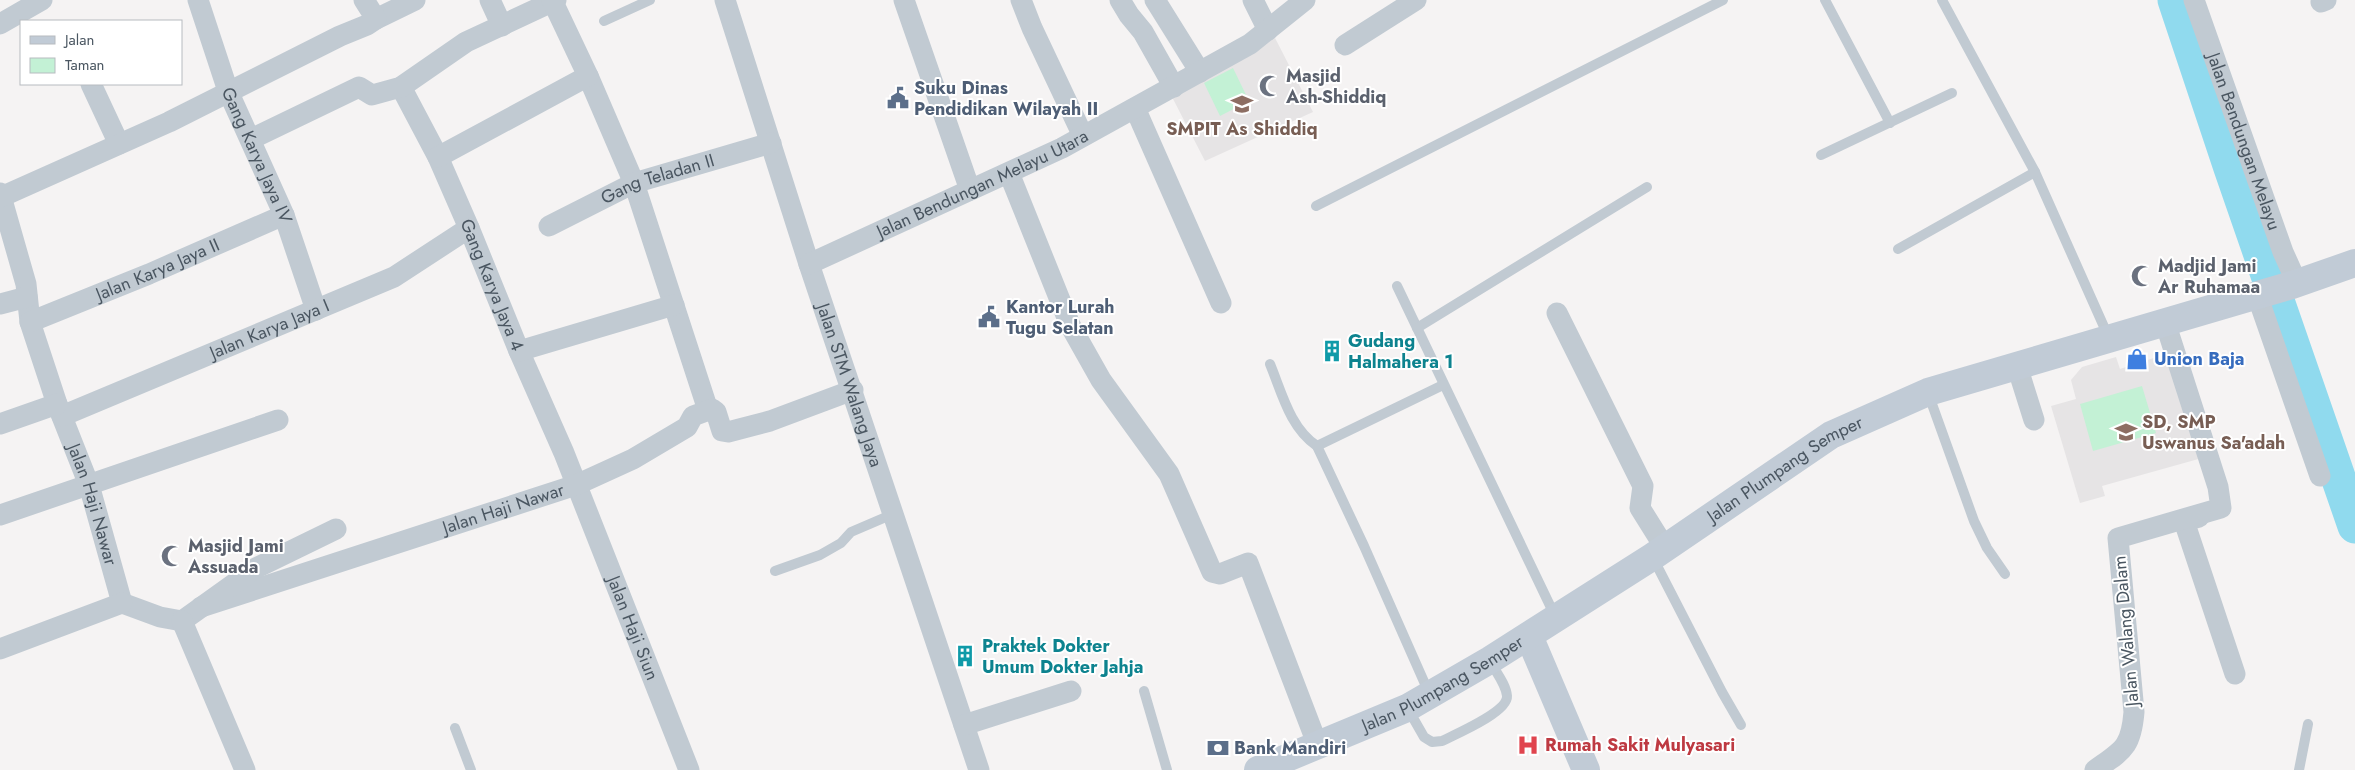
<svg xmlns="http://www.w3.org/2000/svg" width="2355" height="770" font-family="Jost,sans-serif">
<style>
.education{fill:#e6e4e5}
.green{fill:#c3f1d5}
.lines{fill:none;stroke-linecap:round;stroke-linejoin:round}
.river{stroke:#90daee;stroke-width:35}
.lane{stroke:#c1cad2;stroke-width:10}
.street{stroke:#c1cad2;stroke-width:21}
.secondary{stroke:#c1cbd6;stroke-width:28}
.labels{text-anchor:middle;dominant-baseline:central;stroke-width:4;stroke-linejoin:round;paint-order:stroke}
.worship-label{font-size:18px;font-weight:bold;fill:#5b616d;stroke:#fff;text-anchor:start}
.service-label{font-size:18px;font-weight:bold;fill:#4e5e75;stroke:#fff;text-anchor:start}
.education-label{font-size:18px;font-weight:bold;fill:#785e54;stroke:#fff}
.street-label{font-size:18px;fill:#4a5661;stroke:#fff}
.culture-label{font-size:18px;font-weight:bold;fill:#0d838f;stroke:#fff;text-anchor:start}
.shop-label{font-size:18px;font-weight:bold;fill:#366cbe;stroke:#fff;text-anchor:start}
.health-label{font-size:18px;font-weight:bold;fill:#be3a42;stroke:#fff;text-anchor:start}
</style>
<rect width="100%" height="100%" fill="#f5f3f3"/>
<g class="education">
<path d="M1273,34L1313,112L1205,161L1171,95Z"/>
<path d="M2172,352L2202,458L2102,486L2105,496L2080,503L2051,406L2076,399L2071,380L2082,367L2116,357L2120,369Z"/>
</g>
<g class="green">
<path d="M1233,68L1249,101L1220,116L1204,83Z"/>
<path d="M2142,386L2156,433L2093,451L2080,404Z"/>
</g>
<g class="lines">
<path class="river" d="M2175,0L2231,168L2355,526"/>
<g class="lane">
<path d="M1825,0L1890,123"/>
<path d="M1942,0L2035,172L2109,338"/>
<path d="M604,21L650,0"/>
<path d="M1821,155L1952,93"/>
<path d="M1316,206L1723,0"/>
<path d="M1898,249L2035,172"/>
<path d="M1397,286L1555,616"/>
<path d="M1417,328L1647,187"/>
<path d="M1270,364C1282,393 1290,428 1317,446L1364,546L1429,693"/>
<path d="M1928,393L1974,521L1987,548L2005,574"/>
<path d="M1317,446L1443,385"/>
<path d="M1653,558L1722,692L1741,725"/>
<path d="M775,571L820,555L841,543L851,532L893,514"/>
<path d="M1144,691L1167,770"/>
<path d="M1408,709L1424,737L1432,742L1442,741C1456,734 1508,712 1507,696C1506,684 1495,671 1490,661"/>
<path d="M455,728L471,770"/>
<path d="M2299,770L2308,724"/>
</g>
<g class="street">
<path id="s1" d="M198,0L228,91L284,215L316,310"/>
<path d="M490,0L502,26"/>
<path id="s2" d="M725,0L809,264L979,770"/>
<path d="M904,0L970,190"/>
<path d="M1021,0L1032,28L1083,136"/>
<path d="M1120,0L1129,15L1143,32L1174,87"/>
<path d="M1155,0L1200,72"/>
<path d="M1253,0L1268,30"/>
<path id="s3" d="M2194,0L2283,252L2297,283"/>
<path d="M2321,2L2326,0"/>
<path d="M376,19L415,0"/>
<path d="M0,24L42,0"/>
<path d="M1345,45L1416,0"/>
<path d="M588,76L634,183L708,410"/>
<path d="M91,84L119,144"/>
<path id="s4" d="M401,87L438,157L469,228L519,351L564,453L689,770"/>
<path d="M1135,108L1221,303"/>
<path d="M251,139L359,87L372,95L401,87L466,42L556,0"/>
<path d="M438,157L588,76L552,0"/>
<path d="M1009,173L1070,325L1101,380L1169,474L1212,572L1220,574L1248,563L1318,746"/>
<path id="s5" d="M0,193L26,284L30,322L57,404L89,485L122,603"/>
<path d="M1,197L169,122L340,36L367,25L376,19L364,0"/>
<path id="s6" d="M549,226L634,183L771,143"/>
<path id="s7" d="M809,264L1062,148L1250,44L1305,0"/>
<path d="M2257,295L2320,476"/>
<path d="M0,304L27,297"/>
<path d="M1557,313L1643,486L1640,508L1665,548"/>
<path id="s8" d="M30,322L149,274L284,215"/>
<path d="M519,351L674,305"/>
<path d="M2017,366L2034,420"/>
<path id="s9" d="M62,416L394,277L469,228"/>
<path d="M0,424L57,404"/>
<path d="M0,515L278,420"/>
<path d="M2199,517L2184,521L2235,674"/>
<path d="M122,603L160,617L182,621"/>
<path id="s10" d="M201,607L576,485L633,459L687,427L693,416L712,409L716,412L722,431L728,432L770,421L853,390"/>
<path d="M182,621L256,568L336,529"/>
<path d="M182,621L245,770"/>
<path d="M0,649L122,603"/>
<path d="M964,725L1071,691"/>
<path d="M2095,770C2123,750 2131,748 2134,712L2118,538L2221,508L2218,487L2165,322"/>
</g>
<g class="secondary">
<path d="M1529,636L1586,770"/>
<path id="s11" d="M1258,770L1407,708L1490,660L1652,557L1831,435L1928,392L2292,285L2355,263"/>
</g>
</g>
<defs>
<g id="mosque-bare" transform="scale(1.725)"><path d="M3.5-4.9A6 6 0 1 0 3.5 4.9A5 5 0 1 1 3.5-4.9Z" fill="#6b7280" stroke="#fff" stroke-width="2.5" paint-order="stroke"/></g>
<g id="civic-bare" transform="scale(1.725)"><path d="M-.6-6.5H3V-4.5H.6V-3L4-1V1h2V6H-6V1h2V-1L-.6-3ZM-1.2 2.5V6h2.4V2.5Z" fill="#5c6f8a" stroke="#fff" stroke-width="2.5" paint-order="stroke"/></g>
<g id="school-bare" transform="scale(1.725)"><path d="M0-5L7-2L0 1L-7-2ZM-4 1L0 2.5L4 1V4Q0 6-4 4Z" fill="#8d6e63" stroke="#fff" stroke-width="2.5" paint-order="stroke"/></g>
<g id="building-bare" transform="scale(1.725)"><path d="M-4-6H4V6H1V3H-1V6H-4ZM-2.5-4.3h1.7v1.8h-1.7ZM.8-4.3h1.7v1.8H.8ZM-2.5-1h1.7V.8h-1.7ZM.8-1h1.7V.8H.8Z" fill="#0f9aa8" stroke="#fff" stroke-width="2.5" paint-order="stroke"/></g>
<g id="shop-bare" transform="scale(1.725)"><path d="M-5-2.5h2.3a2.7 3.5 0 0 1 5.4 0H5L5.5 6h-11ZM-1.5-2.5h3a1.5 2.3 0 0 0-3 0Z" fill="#3f7fe0" stroke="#fff" stroke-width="2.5" paint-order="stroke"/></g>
<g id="hospital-bare" transform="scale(1.725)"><path d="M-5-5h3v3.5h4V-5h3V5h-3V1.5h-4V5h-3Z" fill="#e0444e" stroke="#fff" stroke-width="2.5" paint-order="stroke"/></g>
<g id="bank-bare" transform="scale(1.725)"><path d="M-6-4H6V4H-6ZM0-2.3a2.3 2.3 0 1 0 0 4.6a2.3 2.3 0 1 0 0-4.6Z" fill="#5c6f8a" stroke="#fff" stroke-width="2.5" paint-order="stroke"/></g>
</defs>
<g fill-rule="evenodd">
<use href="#mosque-bare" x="1270" y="86"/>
<use href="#civic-bare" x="898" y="98"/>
<use href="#school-bare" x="1242" y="104"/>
<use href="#mosque-bare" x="2142" y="276"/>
<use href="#civic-bare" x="989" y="317"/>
<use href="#building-bare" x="1332" y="351"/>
<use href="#shop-bare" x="2137" y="359"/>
<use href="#school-bare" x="2126" y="432"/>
<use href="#mosque-bare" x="172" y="556"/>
<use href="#building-bare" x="965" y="656"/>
<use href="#hospital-bare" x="1528" y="745"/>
<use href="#bank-bare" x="1218" y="748"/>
</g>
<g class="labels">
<g class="worship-label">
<text x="1286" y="76">Masjid<tspan x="1286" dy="21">Ash-Shiddiq</tspan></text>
<text x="2158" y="266">Madjid Jami<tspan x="2158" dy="21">Ar Ruhamaa</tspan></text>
<text x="188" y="546">Masjid Jami<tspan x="188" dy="21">Assuada</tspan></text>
</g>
<g class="service-label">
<text x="914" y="88">Suku Dinas<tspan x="914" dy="21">Pendidikan Wilayah II</tspan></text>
<text x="1006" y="307">Kantor Lurah<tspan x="1006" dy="21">Tugu Selatan</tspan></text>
<text x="1234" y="748">Bank Mandiri</text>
</g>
<g class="education-label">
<text x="1242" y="129">SMPIT As Shiddiq</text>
<text x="2142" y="422" text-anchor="start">SD, SMP<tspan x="2142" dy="21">Uswanus Sa'adah</tspan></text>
</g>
<g class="street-label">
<text stroke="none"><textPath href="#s3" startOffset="150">Jalan Bendungan Melayu</textPath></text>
<text stroke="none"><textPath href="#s1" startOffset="166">Gang Karya Jaya IV</textPath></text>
<text stroke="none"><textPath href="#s6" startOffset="119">Gang Teladan II</textPath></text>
<text stroke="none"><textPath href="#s7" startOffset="191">Jalan Bendungan Melayu Utara</textPath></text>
<text stroke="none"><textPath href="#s8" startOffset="138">Jalan Karya Jaya II</textPath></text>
<text stroke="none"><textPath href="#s4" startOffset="218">Gang Karya Jaya 4</textPath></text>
<text stroke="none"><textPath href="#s9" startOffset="225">Jalan Karya Jaya I</textPath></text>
<text stroke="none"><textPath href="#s2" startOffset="405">Jalan STM Walang Jaya</textPath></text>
<text stroke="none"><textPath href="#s11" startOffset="609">Jalan Plumpang Semper</textPath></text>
<text stroke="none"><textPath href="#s5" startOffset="326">Jalan Haji Nawar</textPath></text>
<text stroke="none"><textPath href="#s10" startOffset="318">Jalan Haji Nawar</textPath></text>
<text stroke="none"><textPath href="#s4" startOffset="589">Jalan Haji Siun</textPath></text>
<text transform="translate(2126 631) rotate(-95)">Jalan Walang Dalam</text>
<text stroke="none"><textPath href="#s11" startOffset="204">Jalan Plumpang Semper</textPath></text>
</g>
<g class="culture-label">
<text x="1348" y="341">Gudang<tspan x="1348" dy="21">Halmahera 1</tspan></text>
<text x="982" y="646">Praktek Dokter<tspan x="982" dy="21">Umum Dokter Jahja</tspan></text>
</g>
<g class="shop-label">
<text x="2154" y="359">Union Baja</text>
</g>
<g class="health-label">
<text x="1545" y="745">Rumah Sakit Mulyasari</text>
</g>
</g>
<rect x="20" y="20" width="162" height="65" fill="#ffffff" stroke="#b7bbc0"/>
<rect x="30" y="36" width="25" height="8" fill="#c1cbd6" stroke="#b7bbc0"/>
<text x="65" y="45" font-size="15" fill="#4a5661">Jalan</text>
<rect x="30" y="58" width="25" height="15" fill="#c3f1d5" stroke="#b7bbc0"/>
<text x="65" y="70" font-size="15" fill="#4a5661">Taman</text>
</svg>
